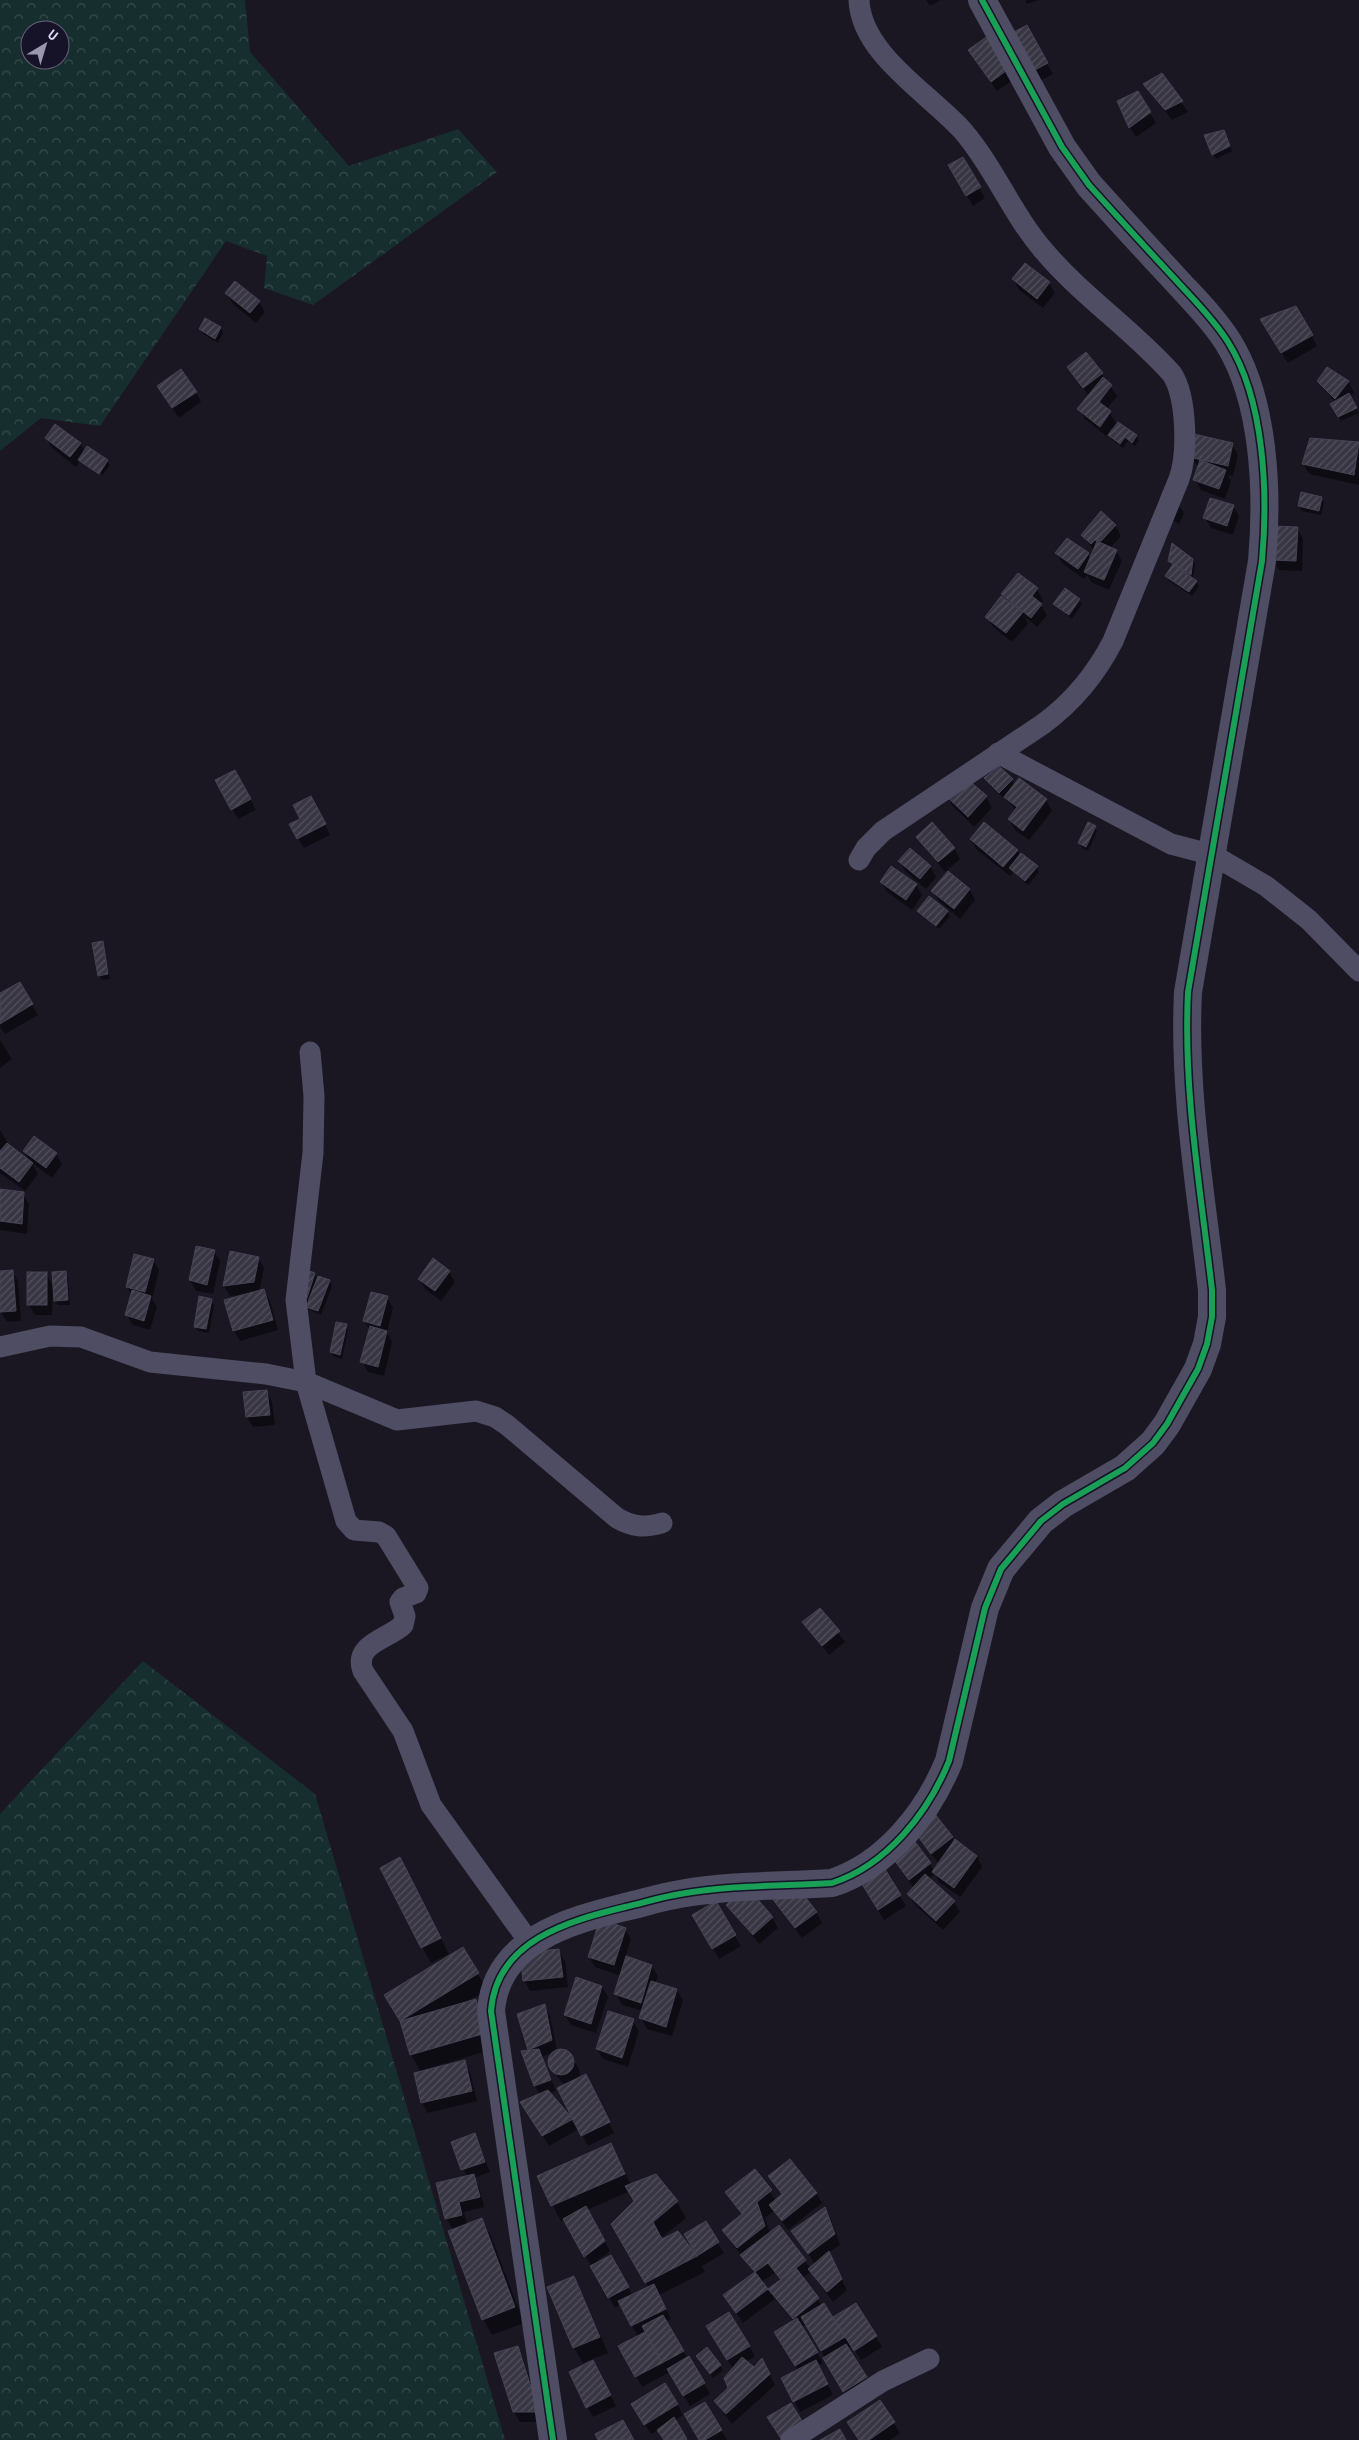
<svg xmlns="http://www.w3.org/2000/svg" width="1359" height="2440" font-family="'Archivo Narrow',sans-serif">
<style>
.forest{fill:url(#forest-crowns);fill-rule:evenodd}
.shadow{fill:#0007;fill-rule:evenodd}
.building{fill:url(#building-hatch);stroke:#474356}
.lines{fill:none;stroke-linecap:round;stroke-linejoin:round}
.minor{stroke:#4e4d63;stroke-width:21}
.tertiary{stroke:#4e4d63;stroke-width:28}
.cycleway-casing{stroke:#161228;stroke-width:9}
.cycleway{stroke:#1a9f57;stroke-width:6}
</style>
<defs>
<pattern id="forest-crowns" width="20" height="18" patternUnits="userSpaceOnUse" patternTransform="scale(1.25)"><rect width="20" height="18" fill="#172e2f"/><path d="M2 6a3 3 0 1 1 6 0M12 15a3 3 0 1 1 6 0" fill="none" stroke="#384c4e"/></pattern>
<pattern id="building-hatch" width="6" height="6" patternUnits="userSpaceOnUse" patternTransform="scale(1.25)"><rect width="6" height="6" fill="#393644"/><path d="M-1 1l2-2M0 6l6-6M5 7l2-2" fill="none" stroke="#555260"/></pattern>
</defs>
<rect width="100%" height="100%" fill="#1a1723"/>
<g class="forest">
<path d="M0,0H245L250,52L349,166L458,129L497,172L313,305L264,288L267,256L226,241L100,426L41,418L0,451ZM30,30H60V60H30Z"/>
<path d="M143,1661L315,1794L505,2440H0V1814Z"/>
</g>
<g class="shadow">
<path d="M926,0H941L930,6Z"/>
<path d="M1025,0H1039L1027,4Z"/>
<path d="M1026,27L1053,74L1040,81L1014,34Z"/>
<path d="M969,50L1019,76L997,91Z"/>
<path d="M1161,74L1188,112L1172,120L1144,85Z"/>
<path d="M1137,92L1156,123L1136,137L1130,127Z"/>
<path d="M1226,136L1232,151L1216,159L1213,154Z"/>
<path d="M962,158L985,198L973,206L949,166Z"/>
<path d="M1013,279L1049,283L1055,293L1043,308L1019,290Z"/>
<path d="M227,294L259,302L265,312L256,323L233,304Z"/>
<path d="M1296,307L1317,346L1288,363L1262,320Z"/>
<path d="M205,320L221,328L223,333L218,343L203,334L200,329Z"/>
<path d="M1068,367L1102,374L1117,396L1107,409L1117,424L1136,436L1139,441L1135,446L1128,441L1123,448L1112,440L1110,436L1113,430L1111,429L1106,436L1085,419L1079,409L1089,396Z"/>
<path d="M1319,381L1348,382L1354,392L1350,397L1359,413L1341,421L1332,405L1335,402Z"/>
<path d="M158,387L196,392L201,402L179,418Z"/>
<path d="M46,438L80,444L85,452L107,461L110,465L103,475L81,461V463L80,461L76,467L52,448Z"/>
<path d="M1359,443V485L1309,474L1303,463Z"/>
<path d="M1232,444L1238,455L1233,476L1228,475L1231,481L1225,499L1201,490L1195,480L1199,468L1191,457Z"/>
<path d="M1160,497L1181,508L1184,513L1179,524L1158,512L1155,508Z"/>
<path d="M1321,498L1324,503L1321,515L1302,511L1299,506Z"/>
<path d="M1233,506L1239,516L1233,535L1211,528L1205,518Z"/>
<path d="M1115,525L1121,536L1110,548L1116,550L1122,561L1109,590L1091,582L1087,575L1084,579L1063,564L1057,554L1067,539L1091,558L1094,550L1082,535Z"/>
<path d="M1297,528L1303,539L1302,571L1279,570L1273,560Z"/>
<path d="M1193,560L1195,565L1193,579L1199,586L1192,596L1169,581L1167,576L1173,567L1170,561Z"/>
<path d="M1037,589L1043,600L1040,604L1047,615L1037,627L1024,616L1028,624L1012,642L993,627L987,617L1007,601L1003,594Z"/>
<path d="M1079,600L1082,604L1072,619L1055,604Z"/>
<path d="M999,767L1015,785L1046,800L1052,811L1029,840L1015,830L1009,819L1016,811L1006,797L1011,791L1002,797L989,783Z"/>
<path d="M965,778L986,797L992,808L974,827L952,805L946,795Z"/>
<path d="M241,781L256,810L238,819L232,809Z"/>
<path d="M317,808L330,835L304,848L298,838Z"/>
<path d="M1095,827L1097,832L1088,851L1082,848L1079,843Z"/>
<path d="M917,837L954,848L960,859L945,872Z"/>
<path d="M971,840L1017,850L1020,856L1037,867L1039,872L1028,885L1013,872L1010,876L977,850Z"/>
<path d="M900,862L930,866L936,877L926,889L906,872Z"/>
<path d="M948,872L970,890L975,900L960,919L939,901L933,891Z"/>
<path d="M881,882L916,885L922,895L912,910L887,892Z"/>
<path d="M919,911H947L950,916L939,929Z"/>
<path d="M102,943L110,979L102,980L99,975Z"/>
<path d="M19,983L38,1015L5,1034L0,1026V994Z"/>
<path d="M0,1040L12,1059L0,1068Z"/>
<path d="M0,1130L8,1143L7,1144L31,1163L24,1151L56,1154L62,1164L52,1178L31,1162L38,1174L25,1191L0,1173V1153L3,1147L0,1150Z"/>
<path d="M0,1190L23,1194L29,1204L27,1234L0,1230Z"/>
<path d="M214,1251L220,1261L213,1294L196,1291L190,1280Z"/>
<path d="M258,1258L264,1268L259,1292L264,1291L270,1301L278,1330L240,1341L234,1331L246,1294L230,1296L224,1286Z"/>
<path d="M153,1260L159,1270L152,1299L157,1307L150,1330L133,1325L127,1315L132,1295L127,1287Z"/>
<path d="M12,1271L18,1281L21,1321L7,1322L1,1312L0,1272Z"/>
<path d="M65,1272L68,1277L70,1305H58L55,1301Z"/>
<path d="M308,1272L314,1274L318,1280L319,1277L330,1281L332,1286L321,1315L301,1306L298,1301ZM300,1301L311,1305V1307L300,1304Z"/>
<path d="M449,1272L455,1282L441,1301L425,1289L419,1279Z"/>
<path d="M46,1273L53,1286L52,1315H35L29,1305Z"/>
<path d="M387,1297L393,1308L387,1332L392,1342L384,1376L368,1372L362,1361L370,1330L364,1321Z"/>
<path d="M211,1300L214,1305L209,1333L198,1331L195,1326Z"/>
<path d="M346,1325L348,1330L342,1359L334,1357L331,1352Z"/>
<path d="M266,1391L272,1401L275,1425L253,1427L247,1417Z"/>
<path d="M820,1609L845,1642L829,1655L804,1622Z"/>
<path d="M914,1833L952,1837L954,1842L977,1856L982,1867L960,1897L939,1882L935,1874L929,1879L954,1902L960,1912L943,1930L914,1904L908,1894L914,1888L892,1858L930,1864L934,1871L939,1864Z"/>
<path d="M879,1863L906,1906L884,1920L864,1887Z"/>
<path d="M409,1875L449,1954L431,1963L422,1947Z"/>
<path d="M772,1897L816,1912L822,1923L802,1938Z"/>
<path d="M716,1903L741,1946L719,1959L694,1915Z"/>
<path d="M728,1905L772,1918L778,1928L759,1944Z"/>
<path d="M625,1929L631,1939L625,1958L652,1966L658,1976L655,1983L677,1990L683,2000L672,2036L647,2029L641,2018L643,2011L622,2005L616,1994L621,1976L595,1967L589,1957Z"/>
<path d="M463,1949L487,1990L466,2002L476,2000L485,2016L494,2049L426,2069V2071L464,2062L470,2072L477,2101L428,2113L422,2103L415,2073L421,2072L411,2055L401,2021L386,1995Z"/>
<path d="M559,1951L565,1961L568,1987L530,1991L524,1980Z"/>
<path d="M602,1987L608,1997L596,2033L571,2025L565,2015Z"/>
<path d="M544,2006L550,2016L557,2050L542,2057L556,2091L549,2093L575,2125L569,2084L562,2083L550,2066V2059L558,2051H566L578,2067L580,2075L575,2081L591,2086L614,2133L588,2146L579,2129L549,2146L527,2112L540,2095L535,2086L530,2051L518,2015Z"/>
<path d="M633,2021L639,2031L628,2067L603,2059L597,2049Z"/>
<path d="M475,2135L490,2172L474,2178L479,2186L484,2207L464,2212L467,2225L482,2220L491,2236L524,2323L492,2335L483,2319L453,2230L446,2218L467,2177L453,2142Z"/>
<path d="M611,2145L631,2185L656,2175L677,2202L686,2218L661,2238L662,2241L678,2233L698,2258L699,2257L686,2235L705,2223L724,2253L702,2266L705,2272L659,2295L671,2319L665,2322L710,2394L690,2406L670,2372L642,2387L620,2346L638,2337L621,2304L615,2308L565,2220L561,2222L539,2176ZM630,2191L636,2201L613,2224L649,2288L633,2296L610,2256L596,2262L610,2251L587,2210Z"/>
<path d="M755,2171L776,2201L782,2196L769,2177L816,2193L822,2203L788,2230L774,2211L765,2218L770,2233L779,2226L810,2268L815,2264L799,2241L825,2209L831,2219L840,2245L828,2253L847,2290L833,2302L811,2272L802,2278L832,2319L856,2304L882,2347L861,2360L852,2346L848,2349L872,2388L850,2401L806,2324L801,2327L823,2363L818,2366L833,2395L800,2412L782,2378L798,2370L781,2343L794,2322L775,2299L743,2323L724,2296L755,2273L733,2245L724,2230L742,2216L727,2193ZM775,2273L781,2281L768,2291L761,2282Z"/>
<path d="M573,2277L582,2293L608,2353L592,2359L616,2406L593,2417L587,2407L591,2362L590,2360L583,2363L574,2348Z"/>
<path d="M713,2337L749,2346L755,2356L746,2362L754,2369L762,2360L775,2385L732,2424L715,2401L729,2388L733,2369Z"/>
<path d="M517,2347L523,2358L543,2422H520L514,2412Z"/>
<path d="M707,2349L723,2370L713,2378L700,2361Z"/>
<path d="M880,2401L900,2433L890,2440H860Z"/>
<path d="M677,2404L683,2415L675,2420L686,2440H665L659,2430L651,2434L639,2415Z"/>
<path d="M705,2404L727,2440H701Z"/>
</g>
<g class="building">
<path d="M1027,25L1048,63L1033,71L1012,33Z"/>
<path d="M992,33L1014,65L991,82L968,50Z"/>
<path d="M1162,73L1183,101L1165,110L1143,84Z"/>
<path d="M1138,91L1151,112L1129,128L1117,101Z"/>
<path d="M1224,130L1230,146L1212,155L1204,135Z"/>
<path d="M963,157L981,187L966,196L948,165Z"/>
<path d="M1025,263L1050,282L1037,299L1012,279Z"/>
<path d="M235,281L260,301L250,313L225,293Z"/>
<path d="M1296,306L1313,335L1281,353L1260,319Z"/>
<path d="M205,318L221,327L215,339L199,329Z"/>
<path d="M1086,352L1103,373L1083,388L1067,367Z"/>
<path d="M1327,367L1349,381L1335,399L1317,381Z"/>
<path d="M181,369L197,392L172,408L157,386Z"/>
<path d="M1103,377L1112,385L1099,402L1111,411L1100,427L1077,409Z"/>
<path d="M1349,393L1357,408L1338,417L1330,404Z"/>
<path d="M1118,422L1137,435L1132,443L1125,437L1120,444L1108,435Z"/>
<path d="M55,424L81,443L70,457L45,438Z"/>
<path d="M1194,434L1233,443L1228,466L1189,457Z"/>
<path d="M1310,438L1359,442L1354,475L1302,464Z"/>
<path d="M87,446L108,460L99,474L78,460Z"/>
<path d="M1200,460L1226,470L1219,489L1193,480Z"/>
<path d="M1301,492L1322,497L1319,511L1298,506Z"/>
<path d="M1210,498L1234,505L1227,526L1203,518Z"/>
<path d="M1101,511L1116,525L1101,541L1095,540L1091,544L1081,535Z"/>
<path d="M1273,526L1298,527L1296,561L1272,560Z"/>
<path d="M1067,538L1089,553L1078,569L1055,553Z"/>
<path d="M1097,541L1117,550L1104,580L1084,572Z"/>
<path d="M1172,543L1193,559L1191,575L1168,561Z"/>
<path d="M1173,564L1197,581L1189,592L1165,576Z"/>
<path d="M1018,573L1038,588L1032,596L1042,604L1031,618L1001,594Z"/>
<path d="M1065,588L1080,599L1069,615L1053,604Z"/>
<path d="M1001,596L1023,612L1006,633L985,617Z"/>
<path d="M999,766L1013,779L999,793L984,778Z"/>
<path d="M235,770L251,799L231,810L215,780Z"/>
<path d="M965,777L987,796L968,817L944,794Z"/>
<path d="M1019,778L1047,799L1023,831L1008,819L1017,807L1004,797Z"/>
<path d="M311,796L326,824L297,839L289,824L300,819L293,805Z"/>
<path d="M932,822L955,848L938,862L916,837Z"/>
<path d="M984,822L1018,850L1003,867L970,839Z"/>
<path d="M1088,822L1096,826L1086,847L1078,843Z"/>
<path d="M910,848L931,866L920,879L898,861Z"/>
<path d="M1021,853L1038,866L1025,881L1009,868Z"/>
<path d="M891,866L917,884L906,900L880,882Z"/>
<path d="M948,871L970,889L954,909L931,891Z"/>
<path d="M929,896L948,911L936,926L917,911Z"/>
<path d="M103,941L108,974L98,976L92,943Z"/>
<path d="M20,982L33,1004L0,1024V993Z"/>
<path d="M34,1136L57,1153L46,1168L23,1151Z"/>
<path d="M7,1143L33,1163L19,1182L0,1168V1151Z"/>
<path d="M0,1189L24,1192L22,1224L0,1221Z"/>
<path d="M196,1246L215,1250L207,1285L189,1280Z"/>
<path d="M230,1251L259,1257L254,1282L223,1286Z"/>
<path d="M134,1254L154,1259L145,1292L126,1287Z"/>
<path d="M433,1258L450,1271L435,1291L418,1279Z"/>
<path d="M13,1270L16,1311L0,1312V1271Z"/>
<path d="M307,1270L315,1273L305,1304Z"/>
<path d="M66,1271L68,1300L54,1301L52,1272Z"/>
<rect x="27" y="1272" width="20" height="33"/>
<path d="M318,1276L330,1280L318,1311L306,1307Z"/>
<path d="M264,1289L273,1320L233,1331L224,1300Z"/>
<path d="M132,1290L151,1296L144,1321L125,1315Z"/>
<path d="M371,1292L388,1296L380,1326L363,1321Z"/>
<path d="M199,1296L212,1299L206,1329L194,1327Z"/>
<path d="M336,1322L347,1324L340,1355L330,1352Z"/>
<path d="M370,1326L387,1331L378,1367L360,1362Z"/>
<path d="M267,1390L270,1415L246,1417L243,1392Z"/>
<path d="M820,1608L840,1631L822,1646L802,1622Z"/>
<path d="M928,1805L953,1837L931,1854L907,1822Z"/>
<path d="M907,1831L931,1863L909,1880L885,1848Z"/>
<path d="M955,1839L977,1856L954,1888L932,1872Z"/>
<path d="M400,1857L441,1938L421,1948L380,1868Z"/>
<path d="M880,1861L901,1895L878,1910L857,1876Z"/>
<path d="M925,1874L955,1901L936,1921L907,1894Z"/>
<path d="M792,1880L817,1912L795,1928L771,1897Z"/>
<path d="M747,1887L773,1917L753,1935L726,1905Z"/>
<path d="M716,1901L736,1935L712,1949L692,1915Z"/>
<path d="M600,1919L626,1928L614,1965L588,1957Z"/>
<path d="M463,1947L479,1973L400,2021L384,1995Z"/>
<path d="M559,1949L563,1977L523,1981L520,1953Z"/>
<path d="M626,1956L652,1965L641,2003L614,1994Z"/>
<path d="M576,1977L602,1986L591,2024L564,2015Z"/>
<path d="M651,1981L677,1989L666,2027L639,2018Z"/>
<path d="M476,1999L486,2033L410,2055L400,2021Z"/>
<path d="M545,2004L552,2040L528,2050L517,2014Z"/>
<path d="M608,2011L634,2019L622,2058L596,2049Z"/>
<path d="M539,2049L551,2080L534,2086L521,2051Z"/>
<circle cx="561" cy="2062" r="13"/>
<path d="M465,2060L472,2091L421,2103L414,2073Z"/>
<path d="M586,2074L610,2122L581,2136L557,2088Z"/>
<path d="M548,2090L573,2119L542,2136L520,2102Z"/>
<path d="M475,2133L485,2162L461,2170L451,2142Z"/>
<path d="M611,2143L625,2174L551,2206L537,2176Z"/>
<path d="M790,2159L817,2193L782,2221L769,2205L782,2194L768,2176Z"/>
<path d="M755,2169L772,2190L757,2202L765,2226L737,2248L722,2230L742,2214L725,2192Z"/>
<path d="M474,2174L480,2197L459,2202L462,2215L445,2219L436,2183Z"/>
<path d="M656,2174L678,2201L653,2222L662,2239L678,2231L697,2256L645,2283L611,2224L634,2201L625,2186Z"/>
<path d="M586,2206L605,2241L584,2257L563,2219Z"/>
<path d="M825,2207L835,2234L808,2254L791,2231Z"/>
<path d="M482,2218L515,2307L482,2320L448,2231Z"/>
<path d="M706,2221L719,2242L697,2256L684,2234Z"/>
<path d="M779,2225L806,2260L781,2280L768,2263L755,2272L740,2255Z"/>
<path d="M829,2251L842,2279L827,2292L808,2269Z"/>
<path d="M611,2255L629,2287L608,2298L590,2266Z"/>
<path d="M796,2268L819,2298L793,2319L768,2289Z"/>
<path d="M755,2272L768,2289L736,2313L723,2295Z"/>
<path d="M574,2276L600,2337L573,2348L547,2287Z"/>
<path d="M654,2284L666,2309L631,2326L618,2301Z"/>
<path d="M824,2303L845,2337L821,2351L801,2317Z"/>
<path d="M856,2303L877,2336L854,2351L833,2317Z"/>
<path d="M729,2312L750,2346L727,2360L706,2326Z"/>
<path d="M663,2315L684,2351L662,2363L642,2326Z"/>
<path d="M797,2318L818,2352L795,2366L774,2332Z"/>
<path d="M645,2332L662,2363L635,2377L618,2346Z"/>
<path d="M846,2344L867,2377L843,2392L823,2358Z"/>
<path d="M518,2346L539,2412H513L494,2353Z"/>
<path d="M707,2347L721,2365L710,2374L696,2356Z"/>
<path d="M689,2356L705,2383L683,2396L667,2369Z"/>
<path d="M742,2357L754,2367L762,2358L770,2374L726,2414L714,2401L728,2388L724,2378Z"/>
<path d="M593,2360L611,2395L586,2408L569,2372Z"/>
<path d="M816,2360L828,2384L793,2402L781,2378Z"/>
<path d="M665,2383L678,2404L644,2425L631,2404Z"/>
<path d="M880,2400L895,2422L869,2440H859L847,2422Z"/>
<path d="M705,2402L722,2430L705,2440H699L684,2414Z"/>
<path d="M791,2403L812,2437L782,2440L767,2417Z"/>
<path d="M674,2417L687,2439L686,2440H664L657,2430Z"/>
<path d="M623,2420L634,2440H598L595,2434Z"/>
<path d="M840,2429L846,2440H820Z"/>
</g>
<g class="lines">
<g class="minor">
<path d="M998,753L1171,844L1213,855L1266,886L1309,920L1359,971"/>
<path d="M859,860L866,848L883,831L1043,724C1073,702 1096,674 1113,641L1179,479C1188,454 1187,397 1172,374C1133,330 1082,296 1044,251C1012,214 994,167 963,131C930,94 861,54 859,0"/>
<path d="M310,1052L314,1096L313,1153L296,1300L306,1382L346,1521L354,1530L379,1532L386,1536L418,1588L416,1593L403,1598L400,1602L405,1616L403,1625C388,1639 353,1644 363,1671L403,1731L431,1805L530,1943"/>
<path d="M0,1347L50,1336L81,1337L150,1362L266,1374L306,1382L397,1420L476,1411L495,1417L507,1425L617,1518C633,1527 644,1528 662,1523"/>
<path d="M791,2440L883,2381L929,2359"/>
</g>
<path class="tertiary" d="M553,2440L491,2011C496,1941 568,1921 625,1907C643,1903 661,1897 680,1894C730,1885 782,1886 832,1883C887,1865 928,1813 949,1761L985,1608L1001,1569L1041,1521L1063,1504L1125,1468L1153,1443L1167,1424L1198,1369L1207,1344L1212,1317V1290C1201,1192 1183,1092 1188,992L1262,561C1268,494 1265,401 1228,342C1213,318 1192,298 1174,278C1145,247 1117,216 1089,185L1062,147L982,0"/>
<g class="cycleway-casing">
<path id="cycleway" d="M553,2440L491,2011C496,1941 568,1921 625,1907C643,1903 661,1897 680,1894C730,1885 782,1886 832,1883C887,1865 928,1813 949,1761L985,1608L1001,1569L1041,1521L1063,1504L1125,1468L1153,1443L1167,1424L1198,1369L1207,1344L1212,1317V1290C1201,1192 1183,1092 1188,992L1262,561C1268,494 1265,401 1228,342C1213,318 1192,298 1174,278C1145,247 1117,216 1089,185L1062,147L982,0"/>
</g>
<use href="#cycleway" class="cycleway"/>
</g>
<g transform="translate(45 45) rotate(38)"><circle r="24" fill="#161228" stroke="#67637d"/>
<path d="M0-4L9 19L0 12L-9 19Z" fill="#9b97b0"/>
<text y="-8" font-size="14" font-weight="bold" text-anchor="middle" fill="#e0dcfc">U</text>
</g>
</svg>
